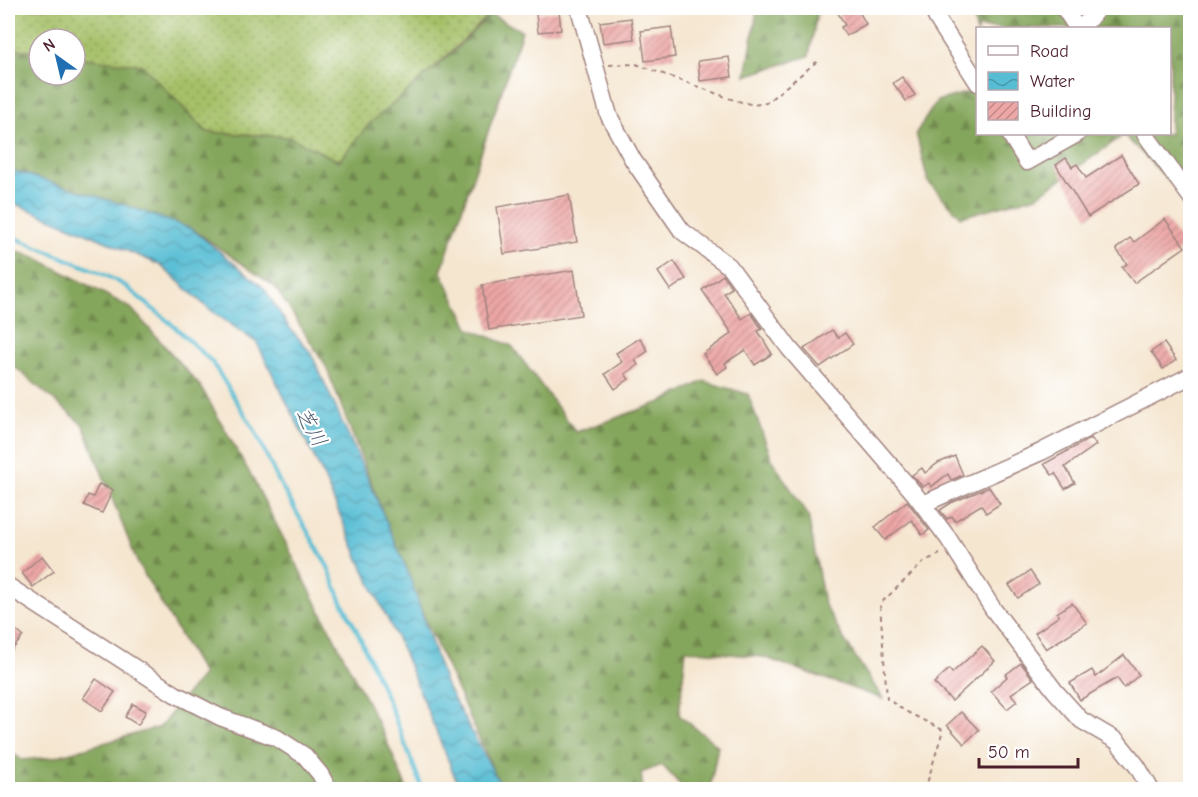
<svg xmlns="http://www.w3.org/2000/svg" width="1198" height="797" font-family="'Comic Neue','Klee One',sans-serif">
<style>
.grass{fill:url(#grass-dots);stroke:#787049;stroke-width:1.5}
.forest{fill:url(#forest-firs);stroke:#676244;stroke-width:1.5}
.water{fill:url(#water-waves);stroke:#506e80;stroke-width:1.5}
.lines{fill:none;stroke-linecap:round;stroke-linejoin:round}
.stream{stroke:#56bdd4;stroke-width:4}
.building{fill:url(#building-hatch)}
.minor-casing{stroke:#a0827e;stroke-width:19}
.path{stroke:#a0827e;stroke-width:2;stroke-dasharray:4.5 4.5;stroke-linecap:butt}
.minor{stroke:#fff;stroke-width:16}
.labels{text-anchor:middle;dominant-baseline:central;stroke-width:4.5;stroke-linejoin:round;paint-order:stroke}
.water-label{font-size:21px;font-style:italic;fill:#4f5e6f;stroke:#fff}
</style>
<defs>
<pattern id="grass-dots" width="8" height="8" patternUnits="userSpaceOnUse" patternTransform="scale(1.5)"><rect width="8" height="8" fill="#a5c067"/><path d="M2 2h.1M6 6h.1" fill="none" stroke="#889b55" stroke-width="1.8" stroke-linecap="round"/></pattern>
<pattern id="forest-firs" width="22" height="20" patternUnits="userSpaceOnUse" patternTransform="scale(1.5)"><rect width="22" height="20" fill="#84a65c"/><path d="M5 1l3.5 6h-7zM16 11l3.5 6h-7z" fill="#6e874c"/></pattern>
<pattern id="water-waves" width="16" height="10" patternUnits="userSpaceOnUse" patternTransform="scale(1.5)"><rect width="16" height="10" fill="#56bdd4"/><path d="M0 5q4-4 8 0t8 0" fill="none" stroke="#4999ac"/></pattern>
<pattern id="building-hatch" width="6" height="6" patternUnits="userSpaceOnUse" patternTransform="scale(1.5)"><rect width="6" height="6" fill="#eda7a6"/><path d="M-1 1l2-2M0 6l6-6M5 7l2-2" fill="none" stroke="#c28787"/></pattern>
</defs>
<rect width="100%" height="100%" fill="#fff"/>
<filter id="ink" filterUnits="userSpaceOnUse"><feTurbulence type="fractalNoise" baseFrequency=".0167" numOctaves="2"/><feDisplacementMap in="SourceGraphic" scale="12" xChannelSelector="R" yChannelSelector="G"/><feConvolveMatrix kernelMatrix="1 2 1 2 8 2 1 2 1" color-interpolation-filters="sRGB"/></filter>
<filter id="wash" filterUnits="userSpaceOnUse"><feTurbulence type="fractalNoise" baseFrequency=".008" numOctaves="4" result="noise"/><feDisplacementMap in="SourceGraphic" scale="24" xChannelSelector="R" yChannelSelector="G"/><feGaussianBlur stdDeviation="1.35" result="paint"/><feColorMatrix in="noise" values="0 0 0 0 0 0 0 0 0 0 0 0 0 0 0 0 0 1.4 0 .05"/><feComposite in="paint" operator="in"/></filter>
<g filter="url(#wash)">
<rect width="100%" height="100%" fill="#f5e6d0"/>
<path class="grass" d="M8,8H503L490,14L339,161L289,137L207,132L167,91L134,65L75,57V39H39V52L8,48Z"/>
<g class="forest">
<path d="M756,8H818L809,56L746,76L757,10Z"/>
<path d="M971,8H1190V202L1124,135L1037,196L961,217L928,182L916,133L937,101L977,90L978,134H1170V28H978L977,34Z"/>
<path d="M490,14L522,31L441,272L470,329L512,346L576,432L661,402L704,381L748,394L773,462L808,515L824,603L842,636L883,699L763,657L686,650L679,715L718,746L710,789H684L662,765L641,773L643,789H499L491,765L418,604L325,364L275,287L192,229L8,169V48L39,52V75H75V57L142,65L207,132L289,137L339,161L369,124L455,50Z"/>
<path d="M8,249L35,257L131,308L201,387L252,477L384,735L407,789H8V750L22,760L54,757L160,727L203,674L138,564L83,425L8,361Z"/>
</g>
<path class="water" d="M8,169L122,204L192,229L264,288L288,326L311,353L369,481L408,572L445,683L503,789H460L402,649L362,566L321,471L257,343L209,309L160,265L84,232L8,201Z"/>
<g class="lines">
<path class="stream" d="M8,235L101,273L124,285L175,327L212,362L254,429L278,480L328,567L341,600L357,631L391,708L423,790"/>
</g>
<g id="blocks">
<g class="building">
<path d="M835,8H857L866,24L846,36L841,27L845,25Z"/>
<path d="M559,11L561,30L538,32L536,13Z"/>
<path d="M631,18L634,39L603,43L600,22Z"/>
<path d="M671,27L675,57L645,61L641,31Z"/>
<path d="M729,57L732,77L700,81L698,61Z"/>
<path d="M902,77L915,95L906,101L893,83Z"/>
<path d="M1121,155L1139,184L1088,217L1056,165L1066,158L1072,167L1077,164L1086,178Z"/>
<path d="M569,195L577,242L504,254L497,207Z"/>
<path d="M1165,219L1185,247L1134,283L1122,267L1127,264L1116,249L1130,238L1134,242Z"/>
<path d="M674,261L686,279L670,290L658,272Z"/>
<path d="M574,270L581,315L489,330L482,285Z"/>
<path d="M723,275L732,288L724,293L742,319L751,313L762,329L758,331L772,354L755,365L745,350L725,363L727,367L717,374L703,354L732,333L702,290Z"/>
<path d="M832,330L838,338L845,333L853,344L820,367L804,349Z"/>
<path d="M640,338L648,351L635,360L638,365L625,374L629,379L615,389L605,374L622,362L616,353Z"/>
<path d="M1164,343L1176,360L1163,369L1151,352Z"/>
<path d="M1091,438L1096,445L1065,467L1075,483L1065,489L1055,473L1052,475L1044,464Z"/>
<path d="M955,456L963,475L951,480L948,474L931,487L929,483L923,487L912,475L922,468L925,473L938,463Z"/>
<path d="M99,484L113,490L102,513L84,505L88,495L93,497Z"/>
<path d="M989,487L1000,504L986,513L981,505L955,521L952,516L947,519L940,510L951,503Z"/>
<path d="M907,501L929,530L922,535L912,520L885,540L875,527Z"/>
<path d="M42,556L54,571L33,587L22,573Z"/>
<path d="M1030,571L1039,584L1018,598L1009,585Z"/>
<path d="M1072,603L1087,623L1046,649L1035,633L1059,616L1057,613Z"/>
<path d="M8,624L23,636L8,655Z"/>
<path d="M982,646L995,661L952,701L934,683L949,669L952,673Z"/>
<path d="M1124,655L1139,675L1124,688L1117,678L1080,700L1070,683L1092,670L1096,677Z"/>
<path d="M1021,663L1033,679L1011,694L1017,701L1007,709L991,691L1007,677L1005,675Z"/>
<path d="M96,679L115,692L102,711L83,698Z"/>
<path d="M133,704L146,711L138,725L125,717Z"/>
<path d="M961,712L979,730L964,744L947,725Z"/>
</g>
</g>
</g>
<g filter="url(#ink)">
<use href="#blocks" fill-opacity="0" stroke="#a0827e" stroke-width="1.5"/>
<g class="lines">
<g class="minor-casing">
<g id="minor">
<path d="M579,8L609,116L633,160L682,231L729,266L789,348L914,493L948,538L993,609L1055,691L1081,720L1117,741L1137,766L1151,790"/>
<path d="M1064,8L1077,28"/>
<path d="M936,17L978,83"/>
<path d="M1082,28L1098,8"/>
<path d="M1010,134L1027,162L1077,134"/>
<path d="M1145,134L1190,196"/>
<path d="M923,504L1041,452L1190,376"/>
<path d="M8,586L175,694L220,717L277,738L305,756L320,774L329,790"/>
</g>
</g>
<g class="path">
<path d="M609,65L636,64L734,100L754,105L766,103L820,59"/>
<path d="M925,790L943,730L905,711L887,699L880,604L925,561L940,554"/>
</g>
<use href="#minor" class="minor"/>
</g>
</g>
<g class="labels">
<g class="water-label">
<text transform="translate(311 427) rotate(60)">芝川</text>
</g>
</g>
<rect width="1198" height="797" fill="none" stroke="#fff" stroke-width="30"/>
<rect x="976" y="27" width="195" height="108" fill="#ffffff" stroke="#b7a5aa" stroke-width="1.5"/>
<rect x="988" y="46" width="30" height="9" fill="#ffffff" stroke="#b7a5aa" stroke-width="1.5"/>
<text x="1030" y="57" font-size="18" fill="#4a1f2b">Road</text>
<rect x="988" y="72" width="30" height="18" fill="url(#water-waves)" stroke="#b7a5aa" stroke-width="1.5"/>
<text x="1030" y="87" font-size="18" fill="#4a1f2b">Water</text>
<rect x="988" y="102" width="30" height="18" fill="url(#building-hatch)" stroke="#b7a5aa" stroke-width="1.5"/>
<text x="1030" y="117" font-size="18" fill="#4a1f2b">Building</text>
<g transform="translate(57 57) rotate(326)"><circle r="28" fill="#ffffff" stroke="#b7a5aa" stroke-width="1.5"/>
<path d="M0-4.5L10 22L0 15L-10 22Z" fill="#1f6fb2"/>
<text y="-9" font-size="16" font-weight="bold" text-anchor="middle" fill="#4a1f2b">N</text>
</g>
<path d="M979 758v9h99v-9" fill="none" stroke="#4a1f2b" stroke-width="3"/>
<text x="988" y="758" font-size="18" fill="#4a1f2b" stroke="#ffffff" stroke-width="4.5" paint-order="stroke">50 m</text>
</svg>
